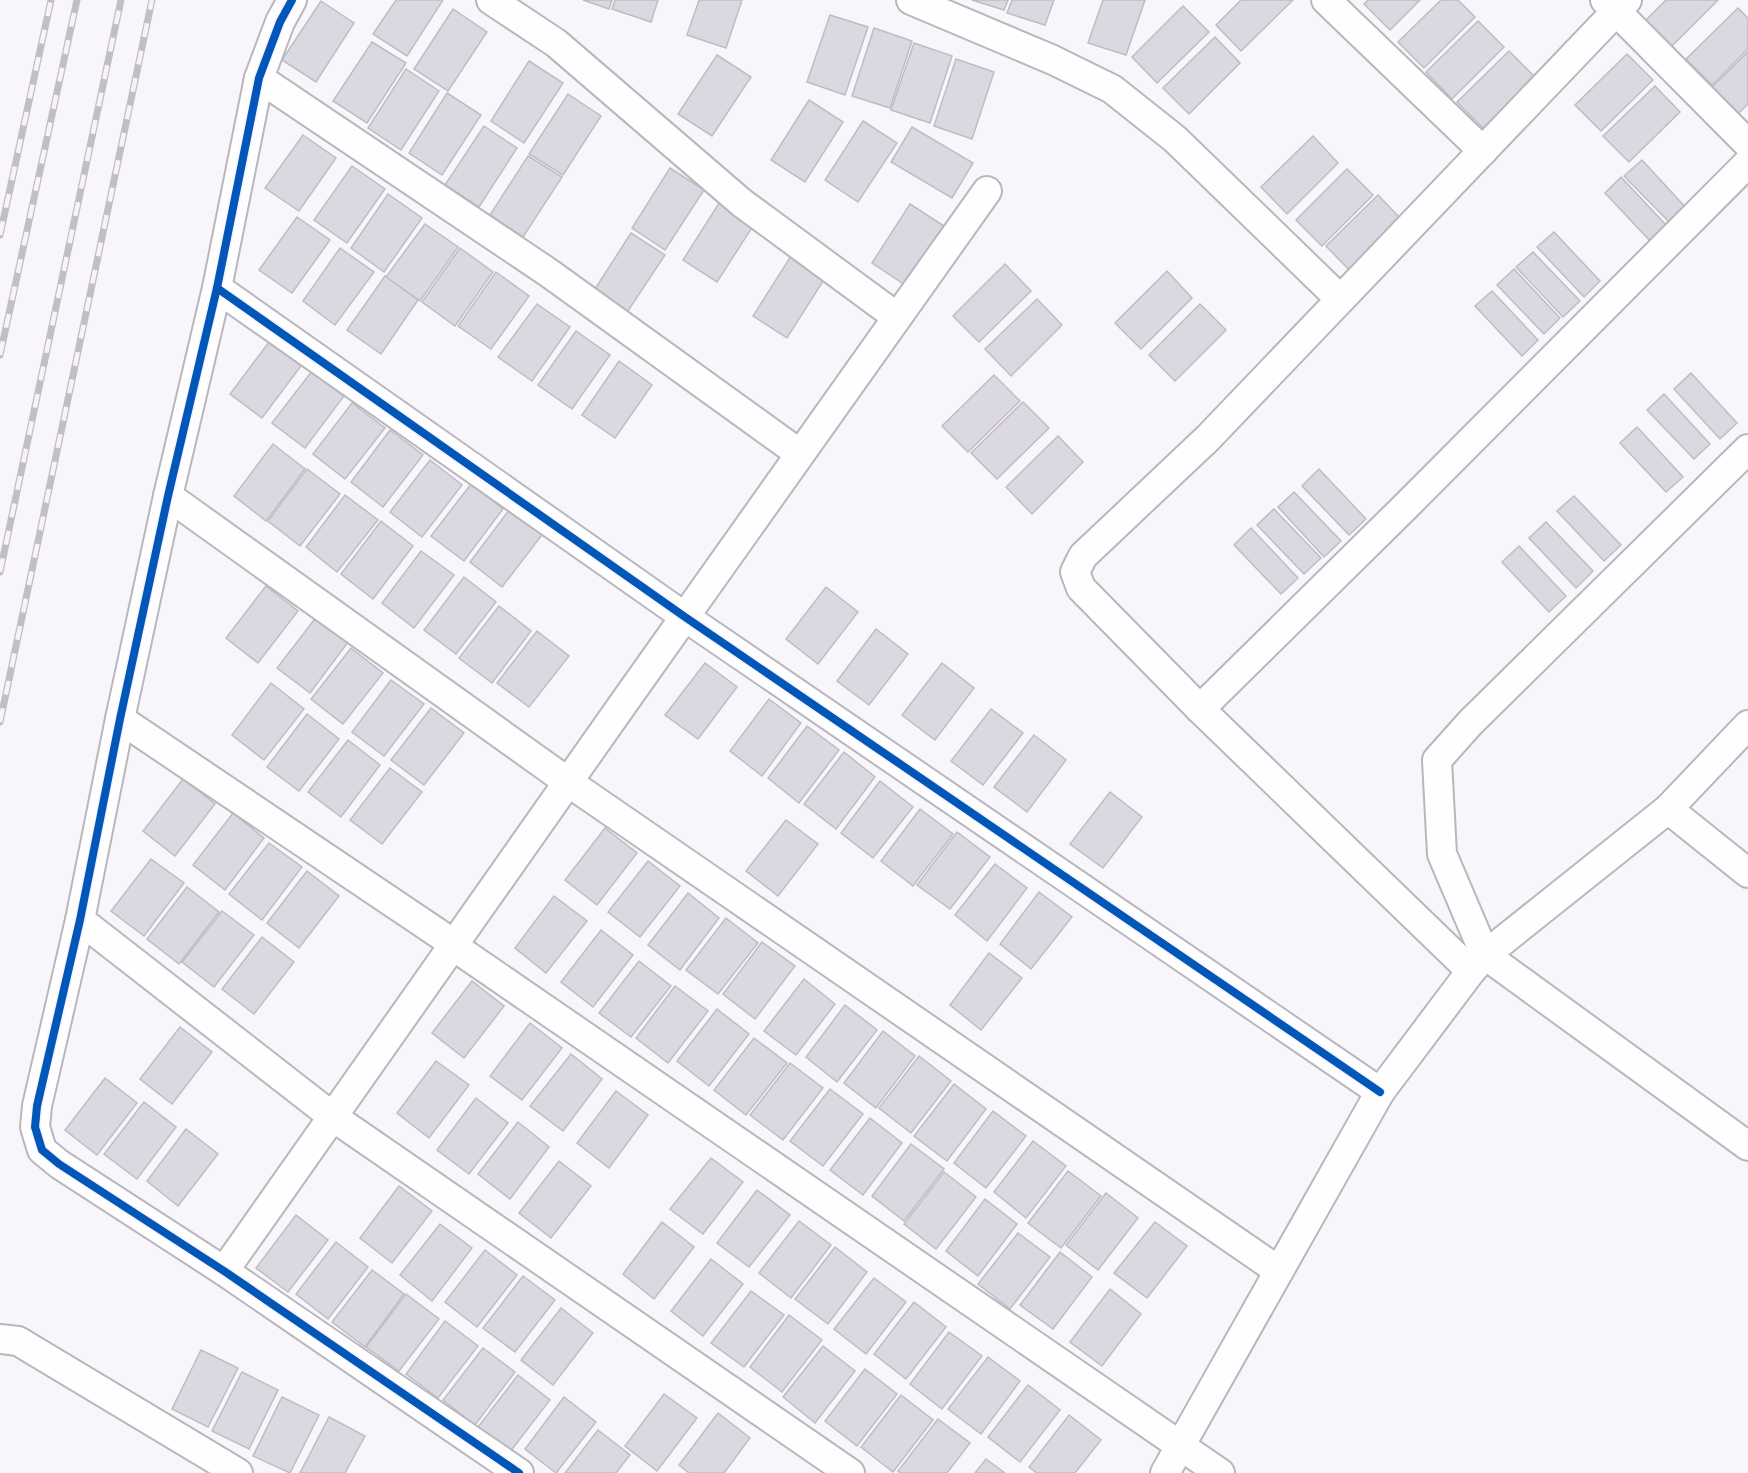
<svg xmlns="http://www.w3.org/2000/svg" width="1748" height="1473" font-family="'DejaVu Sans',sans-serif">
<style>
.building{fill:#dcd8e1;stroke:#c0bcc4;stroke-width:1.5}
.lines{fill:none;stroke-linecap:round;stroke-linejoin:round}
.minor-casing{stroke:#bab6be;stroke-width:32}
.minor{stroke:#fefefe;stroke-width:28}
.rail-casing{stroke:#c0bfc1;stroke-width:7}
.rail{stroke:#f7f2fe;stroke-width:4.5;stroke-dasharray:14;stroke-linecap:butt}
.cycleway-casing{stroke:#f7f2fe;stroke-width:11}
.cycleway{stroke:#0057b8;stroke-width:8}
</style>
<rect width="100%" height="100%" fill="#f8f5fb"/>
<g class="building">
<path d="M396,0H443L407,56L373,34Z"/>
<path d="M583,0H612L609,9Z"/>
<path d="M615,0H658L651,22L612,9Z"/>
<path d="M699,0H742L726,48L687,35Z"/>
<path d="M972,0H1008L1004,10Z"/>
<path d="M1012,0H1054L1045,25L1007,13Z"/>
<path d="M1103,0H1145L1126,55L1088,43Z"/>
<path d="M1241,0H1293L1241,51L1216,25Z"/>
<path d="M1368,0H1420L1390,30L1364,4Z"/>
<path d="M1441,0H1458L1475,17L1424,68L1398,42Z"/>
<path d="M1666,0H1718L1671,47L1645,21Z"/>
<path d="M321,1L354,23L316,82L282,60Z"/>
<path d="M1183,6L1209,32L1157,83L1132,57Z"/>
<path d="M1738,8L1748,18V49L1712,85L1686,59Z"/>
<path d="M453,9L487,32L448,91L414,69Z"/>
<path d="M830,15L868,27L845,95L807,82Z"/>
<path d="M1478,21L1504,47L1452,99L1426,72Z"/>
<path d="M874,28L912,41L890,108L852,96Z"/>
<path d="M1215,37L1240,63L1189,114L1163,88Z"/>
<path d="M372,42L406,63L367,123L333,101Z"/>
<path d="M914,43L952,56L930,123L891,110Z"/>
<path d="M1509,51L1535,77L1483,128L1457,102Z"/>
<path d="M1748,52V104L1738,114L1712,87Z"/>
<path d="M1627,54L1653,80L1601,131L1575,105Z"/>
<path d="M717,55L751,77L712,136L678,114Z"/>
<path d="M956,59L994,72L972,139L934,126Z"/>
<path d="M529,61L563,83L524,143L491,121Z"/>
<path d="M406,69L439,91L401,150L368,128Z"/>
<path d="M1655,86L1680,112L1629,162L1603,136Z"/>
<path d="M447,93L481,115L442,175L409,153Z"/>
<path d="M568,94L601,116L563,175L529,154Z"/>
<path d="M809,100L843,122L805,182L771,160Z"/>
<path d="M863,121L897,143L858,202L825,180Z"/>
<path d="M484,126L517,148L479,207L445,185Z"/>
<path d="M912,127L973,163L952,198L891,162Z"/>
<path d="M303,135L336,158L299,211L265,188Z"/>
<path d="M1313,136L1338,163L1287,214L1261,187Z"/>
<path d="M528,156L562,177L523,237L490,215Z"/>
<path d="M1642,160L1688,210L1672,225L1624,176Z"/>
<path d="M352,166L385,189L347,243L314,220Z"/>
<path d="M670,168L704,190L665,250L632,228Z"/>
<path d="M1347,169L1373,195L1322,246L1296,220Z"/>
<path d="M1621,177L1668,227L1651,242L1605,193Z"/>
<path d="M388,194L422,218L384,272L351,248Z"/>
<path d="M1378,195L1403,221L1352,273L1326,246Z"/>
<path d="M721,200L755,223L717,282L683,260Z"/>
<path d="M910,204L944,226L905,285L872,263Z"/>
<path d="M297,217L330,240L292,293L259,270Z"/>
<path d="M425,224L458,247L420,301L386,277Z"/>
<path d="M1554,232L1600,281L1584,297L1537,247Z"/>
<path d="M631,233L665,255L626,314L593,292Z"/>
<path d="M340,248L374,272L335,325L303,301Z"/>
<path d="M460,248L493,272L455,326L422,302Z"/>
<path d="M1533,252L1580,301L1563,317L1516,267Z"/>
<path d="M791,256L825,278L787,338L753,316Z"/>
<path d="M1005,264L1031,291L979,342L953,316Z"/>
<path d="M1514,269L1560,318L1544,334L1497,285Z"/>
<path d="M1167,271L1192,298L1141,349L1115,323Z"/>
<path d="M496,272L529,296L491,349L458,326Z"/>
<path d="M385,276L418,300L381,354L347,330Z"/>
<path d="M1492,291L1538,340L1522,356L1475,306Z"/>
<path d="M1037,299L1062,325L1011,376L985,349Z"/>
<path d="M537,304L570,327L532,381L498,357Z"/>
<path d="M1200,304L1226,330L1175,381L1149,355Z"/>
<path d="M576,331L610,355L572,409L538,385Z"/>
<path d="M269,342L301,366L262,418L230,394Z"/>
<path d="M619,361L652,385L615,438L582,415Z"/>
<path d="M312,371L344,396L305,448L272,423Z"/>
<path d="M1691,373L1737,423L1720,439L1674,389Z"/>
<path d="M994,375L1020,401L968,452L942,426Z"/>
<path d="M1664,394L1710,444L1694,459L1647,410Z"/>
<path d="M1023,402L1049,428L997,479L971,453Z"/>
<path d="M352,403L385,428L345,479L313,454Z"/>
<path d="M1637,427L1683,477L1666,492L1620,443Z"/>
<path d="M390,430L423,455L383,507L351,482Z"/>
<path d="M1058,436L1083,462L1032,514L1006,487Z"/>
<path d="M273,444L305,469L266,521L234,496Z"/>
<path d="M430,460L462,485L422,537L390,512Z"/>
<path d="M307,469L340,494L300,546L268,521Z"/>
<path d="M1319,469L1366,519L1349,535L1302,486Z"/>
<path d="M471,484L503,509L464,561L431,536Z"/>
<path d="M1294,492L1341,541L1324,557L1278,507Z"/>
<path d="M345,495L378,520L337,572L306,547Z"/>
<path d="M1574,496L1621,545L1604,561L1557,511Z"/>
<path d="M1274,509L1321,558L1304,574L1257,525Z"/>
<path d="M509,510L542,535L502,587L470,562Z"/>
<path d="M381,521L413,546L373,599L341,574Z"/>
<path d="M1546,522L1593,571L1576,588L1529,538Z"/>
<path d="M1251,528L1298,578L1281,594L1234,545Z"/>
<path d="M1519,546L1566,596L1549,612L1502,562Z"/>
<path d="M421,551L454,575L414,628L382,603Z"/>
<path d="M464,577L496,602L456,654L424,630Z"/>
<path d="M266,586L298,611L258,663L226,638Z"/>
<path d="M826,587L858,612L818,664L786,639Z"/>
<path d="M499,606L531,631L492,683L459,658Z"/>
<path d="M317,616L349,641L310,693L277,668Z"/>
<path d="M876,629L908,654L869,705L837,681Z"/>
<path d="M537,631L569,656L529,707L497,683Z"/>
<path d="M351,648L383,673L343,724L311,699Z"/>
<path d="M705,663L737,687L698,739L665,715Z"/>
<path d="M942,663L974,688L935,740L902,715Z"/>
<path d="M391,680L424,704L384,756L352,732Z"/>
<path d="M271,683L304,709L264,760L232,735Z"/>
<path d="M769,699L801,723L762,776L730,751Z"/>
<path d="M431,708L464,733L424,785L391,760Z"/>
<path d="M991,709L1023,733L983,785L951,761Z"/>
<path d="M307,714L339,739L299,791L267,767Z"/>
<path d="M807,726L839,750L799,803L768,778Z"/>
<path d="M1034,735L1066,760L1027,812L994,787Z"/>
<path d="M348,740L380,765L341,817L308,792Z"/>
<path d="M844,752L875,777L836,829L804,804Z"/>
<path d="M390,768L422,792L382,844L350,820Z"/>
<path d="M183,779L215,804L175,856L143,831Z"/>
<path d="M880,781L913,807L873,858L841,833Z"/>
<path d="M1110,792L1142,817L1103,868L1070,844Z"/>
<path d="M920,809L953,834L913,886L881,861Z"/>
<path d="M233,813L264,838L225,890L193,865Z"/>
<path d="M786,820L818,844L778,896L746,871Z"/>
<path d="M605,828L637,853L597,905L565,880Z"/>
<path d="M957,832L990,857L950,909L917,885Z"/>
<path d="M269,843L302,867L262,920L229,894Z"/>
<path d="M151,859L184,883L144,936L111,911Z"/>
<path d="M648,861L680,886L640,937L608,912Z"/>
<path d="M995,864L1027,888L987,941L955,915Z"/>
<path d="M307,871L339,896L299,948L267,923Z"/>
<path d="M187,887L219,912L179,964L147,939Z"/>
<path d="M1039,892L1072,917L1031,969L1000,944Z"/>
<path d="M688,893L719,918L680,970L648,945Z"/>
<path d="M554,896L587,921L546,973L515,948Z"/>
<path d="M222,911L254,935L214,987L182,962Z"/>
<path d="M726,918L758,943L718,994L686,970Z"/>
<path d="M601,930L633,955L593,1007L561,982Z"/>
<path d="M262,937L294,962L254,1014L222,989Z"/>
<path d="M762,942L795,966L755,1019L723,994Z"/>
<path d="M989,953L1022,978L981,1030L950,1005Z"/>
<path d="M639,961L671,986L631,1037L599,1013Z"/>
<path d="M804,979L835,1004L796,1055L764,1031Z"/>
<path d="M472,981L504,1006L464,1058L432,1033Z"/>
<path d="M675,986L708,1011L668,1063L636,1038Z"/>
<path d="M845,1005L877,1030L837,1082L806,1057Z"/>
<path d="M717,1009L749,1034L709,1086L677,1061Z"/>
<path d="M530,1023L562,1048L522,1100L490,1076Z"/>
<path d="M180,1027L212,1052L172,1104L140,1079Z"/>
<path d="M883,1031L915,1056L876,1108L844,1083Z"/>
<path d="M754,1038L787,1063L746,1115L714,1090Z"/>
<path d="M571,1054L602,1079L563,1131L530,1106Z"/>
<path d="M919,1056L951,1081L911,1133L879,1108Z"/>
<path d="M436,1061L469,1085L429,1138L397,1113Z"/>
<path d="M790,1063L823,1088L783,1140L750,1115Z"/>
<path d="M105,1078L137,1103L97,1155L65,1130Z"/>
<path d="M954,1084L986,1109L947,1161L914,1136Z"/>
<path d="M830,1089L863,1114L823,1166L790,1141Z"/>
<path d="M616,1091L648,1115L609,1168L577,1143Z"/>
<path d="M476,1098L508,1123L469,1174L437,1150Z"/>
<path d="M144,1102L176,1127L137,1179L104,1154Z"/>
<path d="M993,1111L1026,1136L986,1188L954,1163Z"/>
<path d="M870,1118L902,1143L863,1195L830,1170Z"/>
<path d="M518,1122L549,1147L510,1199L478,1174Z"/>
<path d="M186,1129L218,1154L178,1206L147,1181Z"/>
<path d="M1033,1141L1066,1166L1026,1218L994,1192Z"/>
<path d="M911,1144L944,1169L904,1221L872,1196Z"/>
<path d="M711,1158L743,1182L703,1234L670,1209Z"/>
<path d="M559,1161L591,1186L551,1238L519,1213Z"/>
<path d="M1068,1171L1101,1196L1061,1248L1028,1223Z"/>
<path d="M944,1172L976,1197L936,1249L904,1224Z"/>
<path d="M399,1186L432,1211L392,1263L360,1238Z"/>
<path d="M757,1190L790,1215L749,1267L717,1243Z"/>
<path d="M1106,1193L1138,1218L1098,1270L1066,1245Z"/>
<path d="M985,1199L1017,1224L978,1276L946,1251Z"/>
<path d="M296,1215L328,1240L288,1292L256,1268Z"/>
<path d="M799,1221L831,1245L791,1298L759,1273Z"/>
<path d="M662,1222L694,1247L654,1299L623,1274Z"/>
<path d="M1155,1222L1187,1246L1147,1298L1114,1273Z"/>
<path d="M440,1224L472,1248L432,1301L400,1275Z"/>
<path d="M1018,1233L1050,1257L1010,1309L978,1284Z"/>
<path d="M336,1242L368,1267L328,1319L296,1294Z"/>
<path d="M835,1247L867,1272L828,1324L795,1299Z"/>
<path d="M485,1250L517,1275L477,1327L445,1302Z"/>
<path d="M1060,1252L1092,1277L1053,1329L1020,1305Z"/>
<path d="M711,1259L743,1284L703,1336L671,1311Z"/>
<path d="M372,1270L404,1294L365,1347L332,1322Z"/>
<path d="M523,1276L555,1300L515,1352L483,1328Z"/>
<path d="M874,1278L906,1302L866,1354L834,1329Z"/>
<path d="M1110,1289L1141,1314L1102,1366L1070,1342Z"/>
<path d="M751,1291L784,1315L744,1367L711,1343Z"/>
<path d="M406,1294L439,1319L399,1371L366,1347Z"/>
<path d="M914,1302L946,1327L906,1379L874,1354Z"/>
<path d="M561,1308L593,1333L553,1385L521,1360Z"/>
<path d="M789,1315L822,1340L782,1392L750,1367Z"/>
<path d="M445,1321L478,1346L438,1398L406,1374Z"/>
<path d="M949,1332L982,1356L942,1409L910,1384Z"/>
<path d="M823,1346L855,1371L815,1423L783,1397Z"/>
<path d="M483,1348L515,1372L475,1425L443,1400Z"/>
<path d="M201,1350L238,1368L208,1427L172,1409Z"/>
<path d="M988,1357L1020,1381L981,1434L948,1409Z"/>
<path d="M865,1369L897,1394L857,1446L825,1421Z"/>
<path d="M242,1372L278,1390L249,1449L212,1431Z"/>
<path d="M518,1375L550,1400L510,1452L478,1427Z"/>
<path d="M1028,1385L1060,1410L1020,1462L988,1437Z"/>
<path d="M664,1394L697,1418L657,1471L625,1446Z"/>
<path d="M901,1395L933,1420L893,1472L861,1447Z"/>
<path d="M282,1397L319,1415L290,1473L253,1456Z"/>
<path d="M564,1397L596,1422L556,1473L525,1449Z"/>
<path d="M718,1413L750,1438L724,1473H689L679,1465Z"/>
<path d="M1069,1415L1101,1440L1075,1473H1037L1029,1467Z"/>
<path d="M329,1417L365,1436L345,1473H300Z"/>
<path d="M938,1419L970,1443L947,1473H901L898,1471Z"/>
<path d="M598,1430L630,1455L616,1473H565Z"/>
<path d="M986,1459L1005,1473H975Z"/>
</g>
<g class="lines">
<g class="minor-casing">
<g id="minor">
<path d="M292,0L280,22L259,78L217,288L168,496L120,719L80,920L37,1106L35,1127L42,1150L59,1164L224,1271L519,1473"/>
<path d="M491,0L556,43L742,203L897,317"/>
<path d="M911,0L1053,60L1112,89L1175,139L1340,299"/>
<path d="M1326,0L1483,151"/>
<path d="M1605,0L1748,144"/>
<path d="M259,78L549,273L800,454"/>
<path d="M217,288L685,617L1380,1092"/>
<path d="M1748,449L1470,723L1437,760L1442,854L1485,955L1748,1146"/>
<path d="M168,496L568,782L1279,1271"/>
<path d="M1200,709L1407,505L1748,163"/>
<path d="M120,719L454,944L456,948L1220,1473"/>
<path d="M1668,809L1748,873"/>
<path d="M80,920L333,1117L850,1473"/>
<path d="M1471,971L1200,709L1081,588L1075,572L1083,556L1208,438L1627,0"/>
<path d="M224,1271L630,694L987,191"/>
<path d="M0,1339L18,1341L238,1473"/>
<path d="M1165,1473L1380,1092L1471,971L1485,955L1668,809L1748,725"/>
</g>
</g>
<use href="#minor" class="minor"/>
<g class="rail-casing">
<g id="rail">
<path d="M0,235L51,0"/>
<path d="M0,355L77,0"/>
<path d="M0,572L121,0"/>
<path d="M0,722L152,0"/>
</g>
</g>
<use href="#rail" class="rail"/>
<g class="cycleway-casing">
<g id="cycleway">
<path d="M292,0L280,22L259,78L217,288L168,496L120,719L80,920L37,1106L35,1127L42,1150L59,1164L224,1271L519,1473"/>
<path d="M217,288L685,617L1380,1092"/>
</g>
</g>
<use href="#cycleway" class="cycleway"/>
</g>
</svg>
